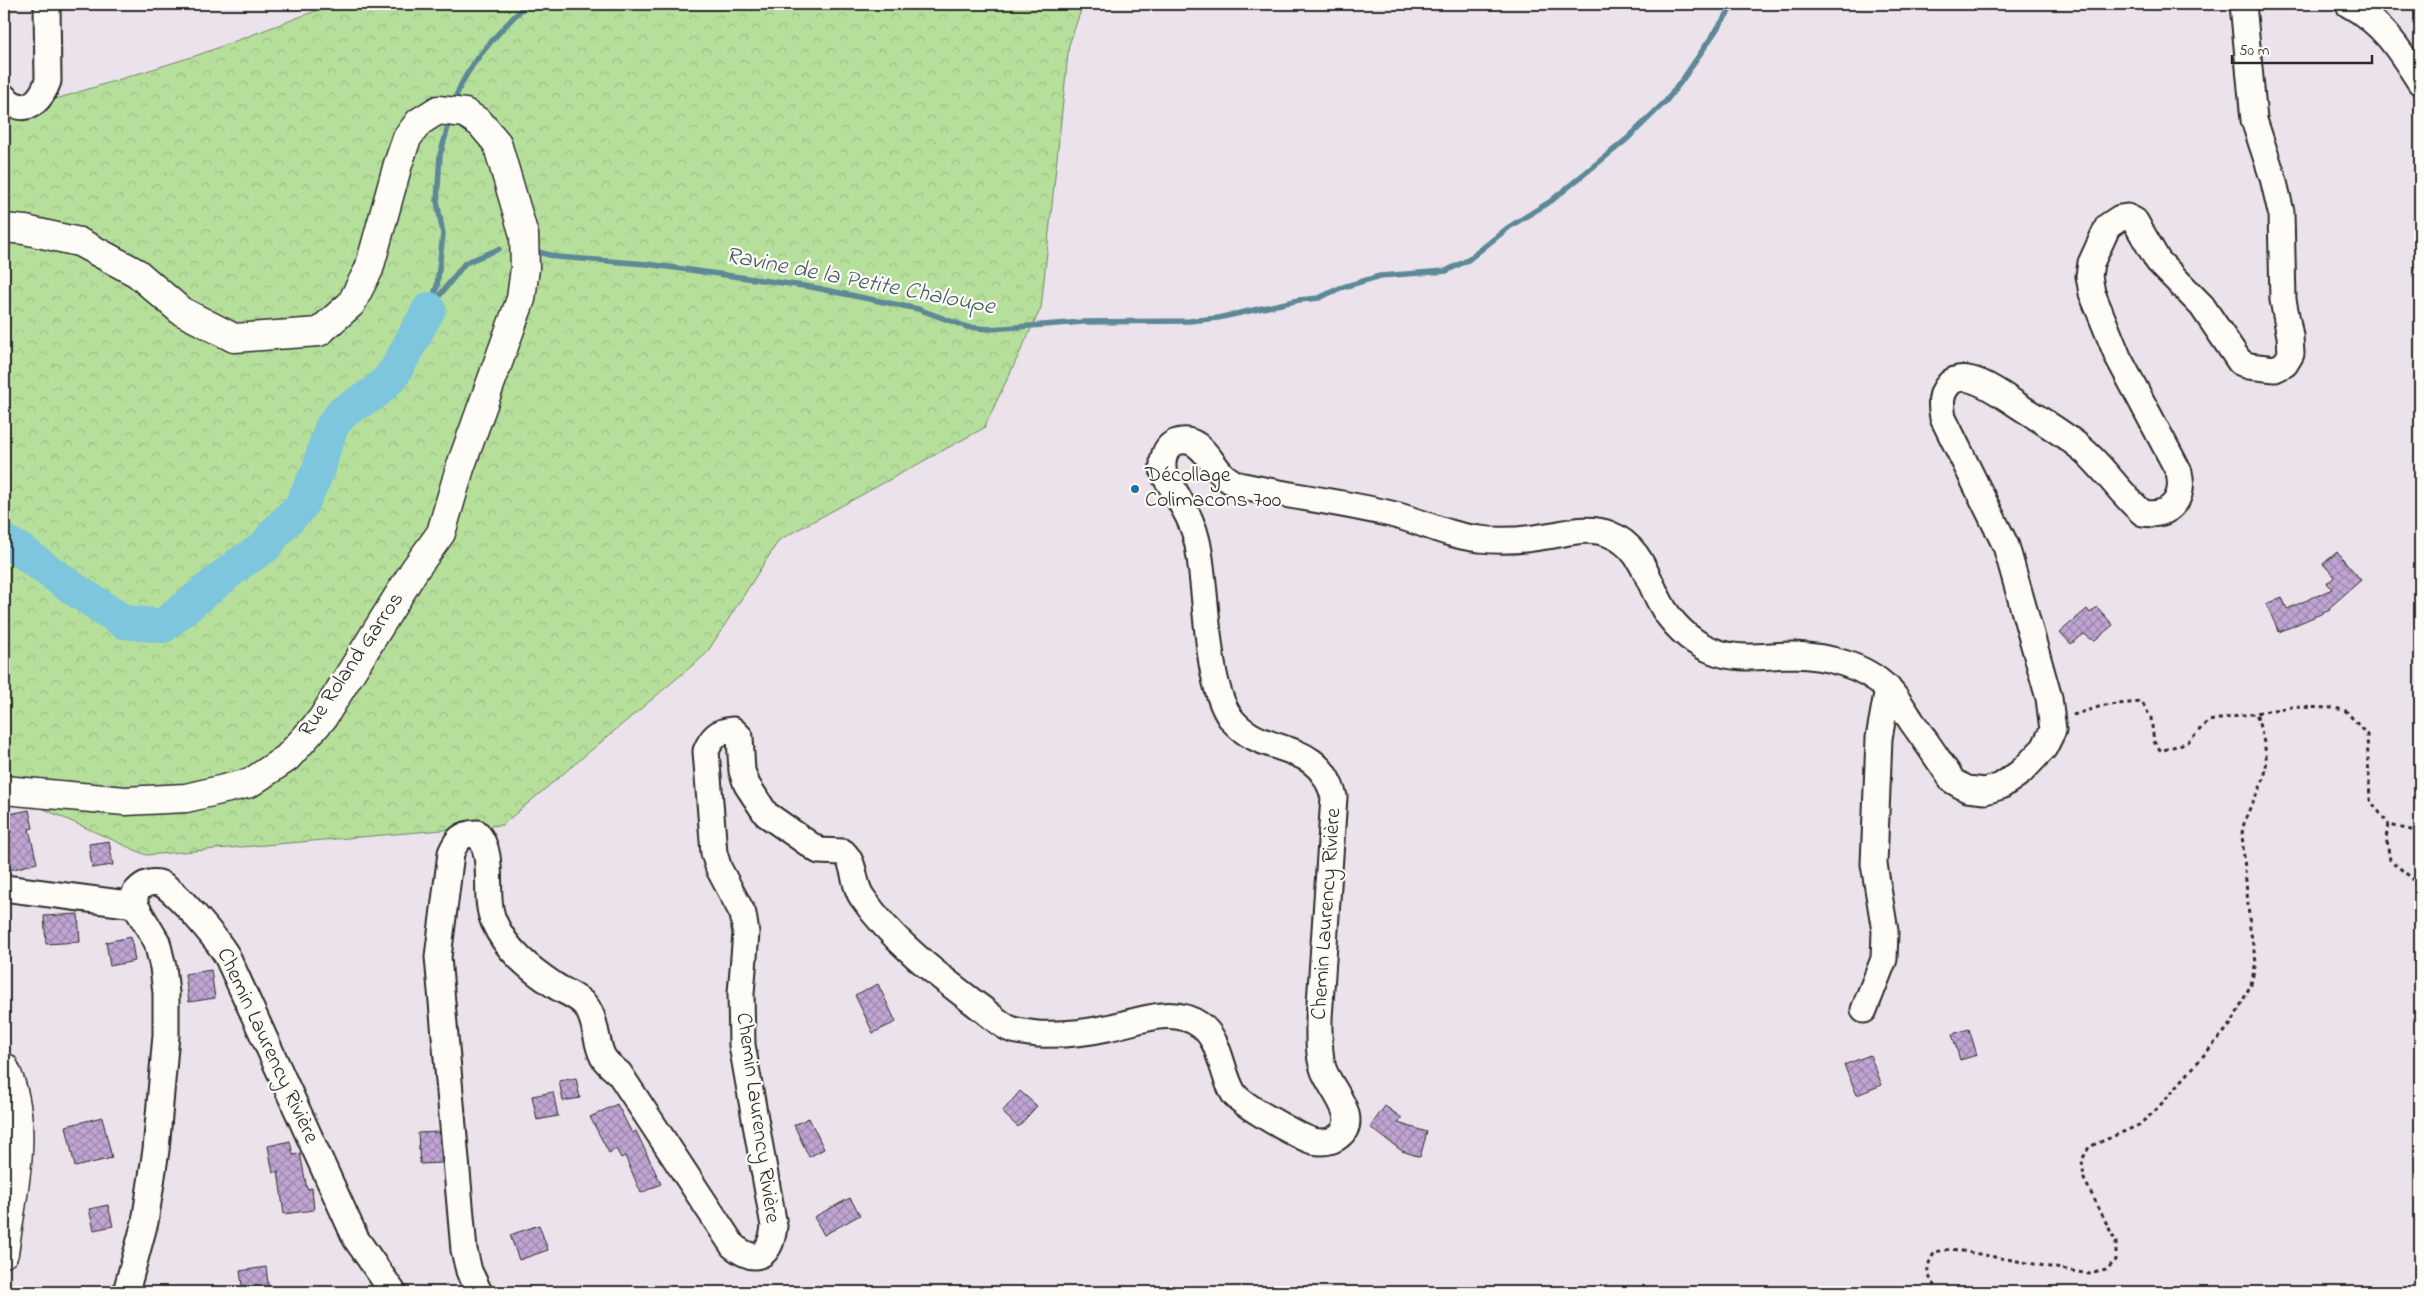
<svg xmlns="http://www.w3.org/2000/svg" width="2424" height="1296" font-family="'Indie Flower',sans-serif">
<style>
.forest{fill:url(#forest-crowns);stroke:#708563}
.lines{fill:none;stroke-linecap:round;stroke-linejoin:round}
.stream{stroke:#5d8896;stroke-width:5.5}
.river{stroke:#7ec6de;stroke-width:34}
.building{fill:url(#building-cross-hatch);stroke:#2b2b2b}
.minor-casing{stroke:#2b2b2b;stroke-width:29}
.major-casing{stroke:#2b2b2b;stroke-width:31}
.path{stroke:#2b2b2b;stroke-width:3;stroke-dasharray:4 4;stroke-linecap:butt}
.minor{stroke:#fdfcf7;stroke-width:25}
.major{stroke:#fdfcf7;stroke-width:28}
.poi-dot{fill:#1f6fb2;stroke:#fdfcf7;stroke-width:2}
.labels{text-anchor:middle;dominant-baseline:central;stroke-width:4.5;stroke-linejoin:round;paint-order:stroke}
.poi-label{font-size:22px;fill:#2b2b2b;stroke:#fdfcf7;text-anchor:start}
.street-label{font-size:22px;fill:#2b2b2b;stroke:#fdfcf7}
.water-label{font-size:24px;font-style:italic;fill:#445a61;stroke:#fdfcf7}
</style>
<defs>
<pattern id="forest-crowns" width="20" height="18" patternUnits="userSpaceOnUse" patternTransform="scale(1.25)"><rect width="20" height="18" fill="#b5df9b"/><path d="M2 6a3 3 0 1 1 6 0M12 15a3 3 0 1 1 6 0" fill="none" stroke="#9cc086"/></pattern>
<pattern id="building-cross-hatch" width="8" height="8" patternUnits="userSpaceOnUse" patternTransform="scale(1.25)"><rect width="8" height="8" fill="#c0a5d3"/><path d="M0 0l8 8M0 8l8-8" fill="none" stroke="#9c87ab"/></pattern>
</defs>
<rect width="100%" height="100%" fill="#ebe2ec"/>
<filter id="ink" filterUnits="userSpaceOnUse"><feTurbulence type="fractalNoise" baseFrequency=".02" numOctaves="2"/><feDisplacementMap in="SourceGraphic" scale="10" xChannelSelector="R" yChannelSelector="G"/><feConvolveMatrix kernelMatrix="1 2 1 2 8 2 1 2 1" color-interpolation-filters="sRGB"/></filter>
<g filter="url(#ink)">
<path class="forest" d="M328,4H1083L1069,45L1041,308L984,428L779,540L706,654L502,825L146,855L4,791V110L11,113L198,55L326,7Z"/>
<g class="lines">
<g class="stream">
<path d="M454,103C462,69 502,28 527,4"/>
<path d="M531,250L557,257L647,264L811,287L918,309L967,327L989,329L1083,322L1189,321L1218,318L1299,300L1319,298L1340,288L1380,276L1446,271L1468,260L1509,227L1551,201L1627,139L1666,101L1683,79L1734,4"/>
<path d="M433,304L465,263L499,249"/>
<path d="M429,309L437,286L443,234L437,201L440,155L450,120"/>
</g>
<path class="river" d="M4,541L20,550L71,587L124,622L163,626L240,563L265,547L275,533L301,506L319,469L324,449L332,426L343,412L376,392L393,375L429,309"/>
</g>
<g class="building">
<path d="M2337,552L2361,580L2329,608L2330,610L2279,632L2266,604L2282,597L2287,609L2332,589L2327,583L2335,577L2323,564Z"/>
<path d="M2097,607L2113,625L2094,641L2084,634L2071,644L2060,632L2087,609L2090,613Z"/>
<path d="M29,810L33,828L29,829L37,863L10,870L4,845V840L9,839L4,815Z"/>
<path d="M109,841L113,865L92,868L89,844Z"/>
<path d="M78,914L80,942L46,944L44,916Z"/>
<path d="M131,937L135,961L110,966L106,942Z"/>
<path d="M211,970L215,998L189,1002L185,974Z"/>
<path d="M878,984L896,1022L873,1033L855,995Z"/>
<path d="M1969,1029L1977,1055L1960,1060L1952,1034Z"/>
<path d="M1870,1055L1882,1085L1857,1095L1844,1065Z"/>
<path d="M576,1078L580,1098L563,1101L559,1081Z"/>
<path d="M1020,1091L1037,1106L1018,1127L1002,1112Z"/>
<path d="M553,1092L558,1116L537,1120L532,1096Z"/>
<path d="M617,1104L632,1133L636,1131L661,1184L641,1193L625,1156L621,1158L616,1149L609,1153L590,1117Z"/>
<path d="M1385,1106L1402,1118L1398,1123L1427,1132L1420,1157L1402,1151L1370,1127Z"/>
<path d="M102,1117L112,1158L75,1167L66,1126Z"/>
<path d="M809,1118L824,1149L809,1157L794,1125Z"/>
<path d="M439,1132L442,1163L420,1164L418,1133Z"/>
<path d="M290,1141L293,1155L300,1153L307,1189L312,1188L314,1210L284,1214L278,1171L273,1173L268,1146Z"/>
<path d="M850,1198L860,1215L824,1235L814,1217Z"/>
<path d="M108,1205L113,1226L94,1230L89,1209Z"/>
<path d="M539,1225L548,1250L519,1260L510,1235Z"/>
<path d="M266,1267L269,1292H243L240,1271Z"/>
</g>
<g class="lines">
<g class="minor-casing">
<g id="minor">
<path d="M2348,4C2383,23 2399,49 2420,82"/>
<path d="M4,97C24,117 40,103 48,81L47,4"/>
<path d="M4,888L135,905"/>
<path d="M1864,1010L1884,959L1885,931L1874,864L1879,738L1888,688"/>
<path d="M126,1292L145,1222L156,1150L166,1035V993L163,967L157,942L135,905V893C142,885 148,881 159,883C174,887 218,941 227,956L356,1239L393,1292"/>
<path d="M479,1292L469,1271L464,1250L438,957L451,853C457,839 461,834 477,833C497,857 482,895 494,922C506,950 530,969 554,985C564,992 578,996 586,1006C597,1021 595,1042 603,1057C607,1064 614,1069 619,1073L733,1246C758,1266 771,1254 774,1226L742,1045L741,993L746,933L743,914L719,869L714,853L706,751C712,737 718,731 733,730L740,737L742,771L747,785L766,814L819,851L843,852C857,865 852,883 862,897C891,940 936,974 977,1005C987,1012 997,1022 1008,1028C1016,1032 1029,1033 1038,1034C1061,1035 1085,1033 1107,1028C1138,1022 1172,1005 1200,1025C1221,1039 1221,1074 1234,1094C1242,1105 1299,1137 1313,1141C1322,1143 1332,1142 1339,1136C1362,1118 1328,1087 1323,1068C1318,1052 1319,1034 1319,1018L1334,797C1318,737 1265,758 1233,721C1204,688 1208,588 1197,541C1193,522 1183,507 1174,490C1171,485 1166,479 1164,474C1161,462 1164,446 1177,442C1200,434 1211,465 1225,477C1229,480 1234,483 1238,485C1289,496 1340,502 1391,514C1421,521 1448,536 1480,539C1502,542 1524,540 1547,536C1568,533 1588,526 1609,534C1640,546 1646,576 1660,602C1670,622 1690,642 1711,650C1738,662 1766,655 1794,655C1826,656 1864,665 1887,688C1897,697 1905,711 1912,722C1926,741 1939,761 1953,781L1967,789L1985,791L2001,786L2021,772L2044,748L2053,730L2049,698L2006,546L1943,418C1941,405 1939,394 1950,383C1968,367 2006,398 2022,408C2042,421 2063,433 2082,449C2105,468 2120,494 2143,513C2171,518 2185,498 2179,472L2118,357L2092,293L2089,276L2091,263L2108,226L2120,218L2127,217L2135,221L2158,261L2202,306L2240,362L2249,366L2275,369L2285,364L2291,354L2290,336L2283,300L2281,212L2273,178L2254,120L2243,4"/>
</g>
</g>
<g class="major-casing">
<g id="major">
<path d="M4,228L25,230L79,242L137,273L181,311L234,338L319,332L351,304L369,269L398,164L407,138L419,122L438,110L465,113L480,123L497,143L524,235L525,268L521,299L460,468L441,533L415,569L322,719L287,758L250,783L186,798L125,801L4,790"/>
<path d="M4,1067C32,1123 12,1194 4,1253"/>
</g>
</g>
<g class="path">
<path d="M2073,715L2105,705L2142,702L2151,718L2154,742L2161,751L2188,742L2208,721L2291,707L2335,708L2346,711L2367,735L2370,800L2389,825"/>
<path d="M2420,832L2389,825L2386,837L2390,860L2420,885"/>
<path d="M2420,1070V1078"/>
<path d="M1941,1292C1927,1277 1923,1270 1935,1252L1951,1249L2089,1274L2106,1270L2116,1260V1242L2084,1179L2082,1160L2089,1147L2139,1125L2156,1110L2232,1023L2251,984L2256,962L2250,928L2242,834C2244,815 2255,800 2262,783C2272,760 2262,736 2256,713"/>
</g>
<use href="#minor" class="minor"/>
<use href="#major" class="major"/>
</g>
</g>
<circle class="poi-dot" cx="1135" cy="489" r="5"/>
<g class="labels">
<g class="poi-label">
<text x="1145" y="476">Décollage<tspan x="1145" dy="25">Colimacons 700</tspan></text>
</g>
<g class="street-label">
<text transform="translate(352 665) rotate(-56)">Rue Roland Garros</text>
<text transform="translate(1327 914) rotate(-86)">Chemin Laurency Rivière</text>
<text transform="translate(267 1046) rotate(65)">Chemin Laurency Rivière</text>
<text transform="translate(757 1118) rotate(82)">Chemin Laurency Rivière</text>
</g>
<g class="water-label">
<text transform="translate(860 282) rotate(11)">Ravine de la Petite Chaloupe</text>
</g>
</g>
<rect width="2424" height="1296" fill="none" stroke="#fdfcf7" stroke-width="20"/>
<rect x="10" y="10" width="2404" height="1276" fill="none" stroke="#2b2b2b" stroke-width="2" filter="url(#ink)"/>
<path d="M2232 55v8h140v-8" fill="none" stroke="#2b2b2b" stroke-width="2.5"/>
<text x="2239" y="55" font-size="15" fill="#2b2b2b" stroke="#fdfcf7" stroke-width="4" paint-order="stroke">50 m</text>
</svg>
